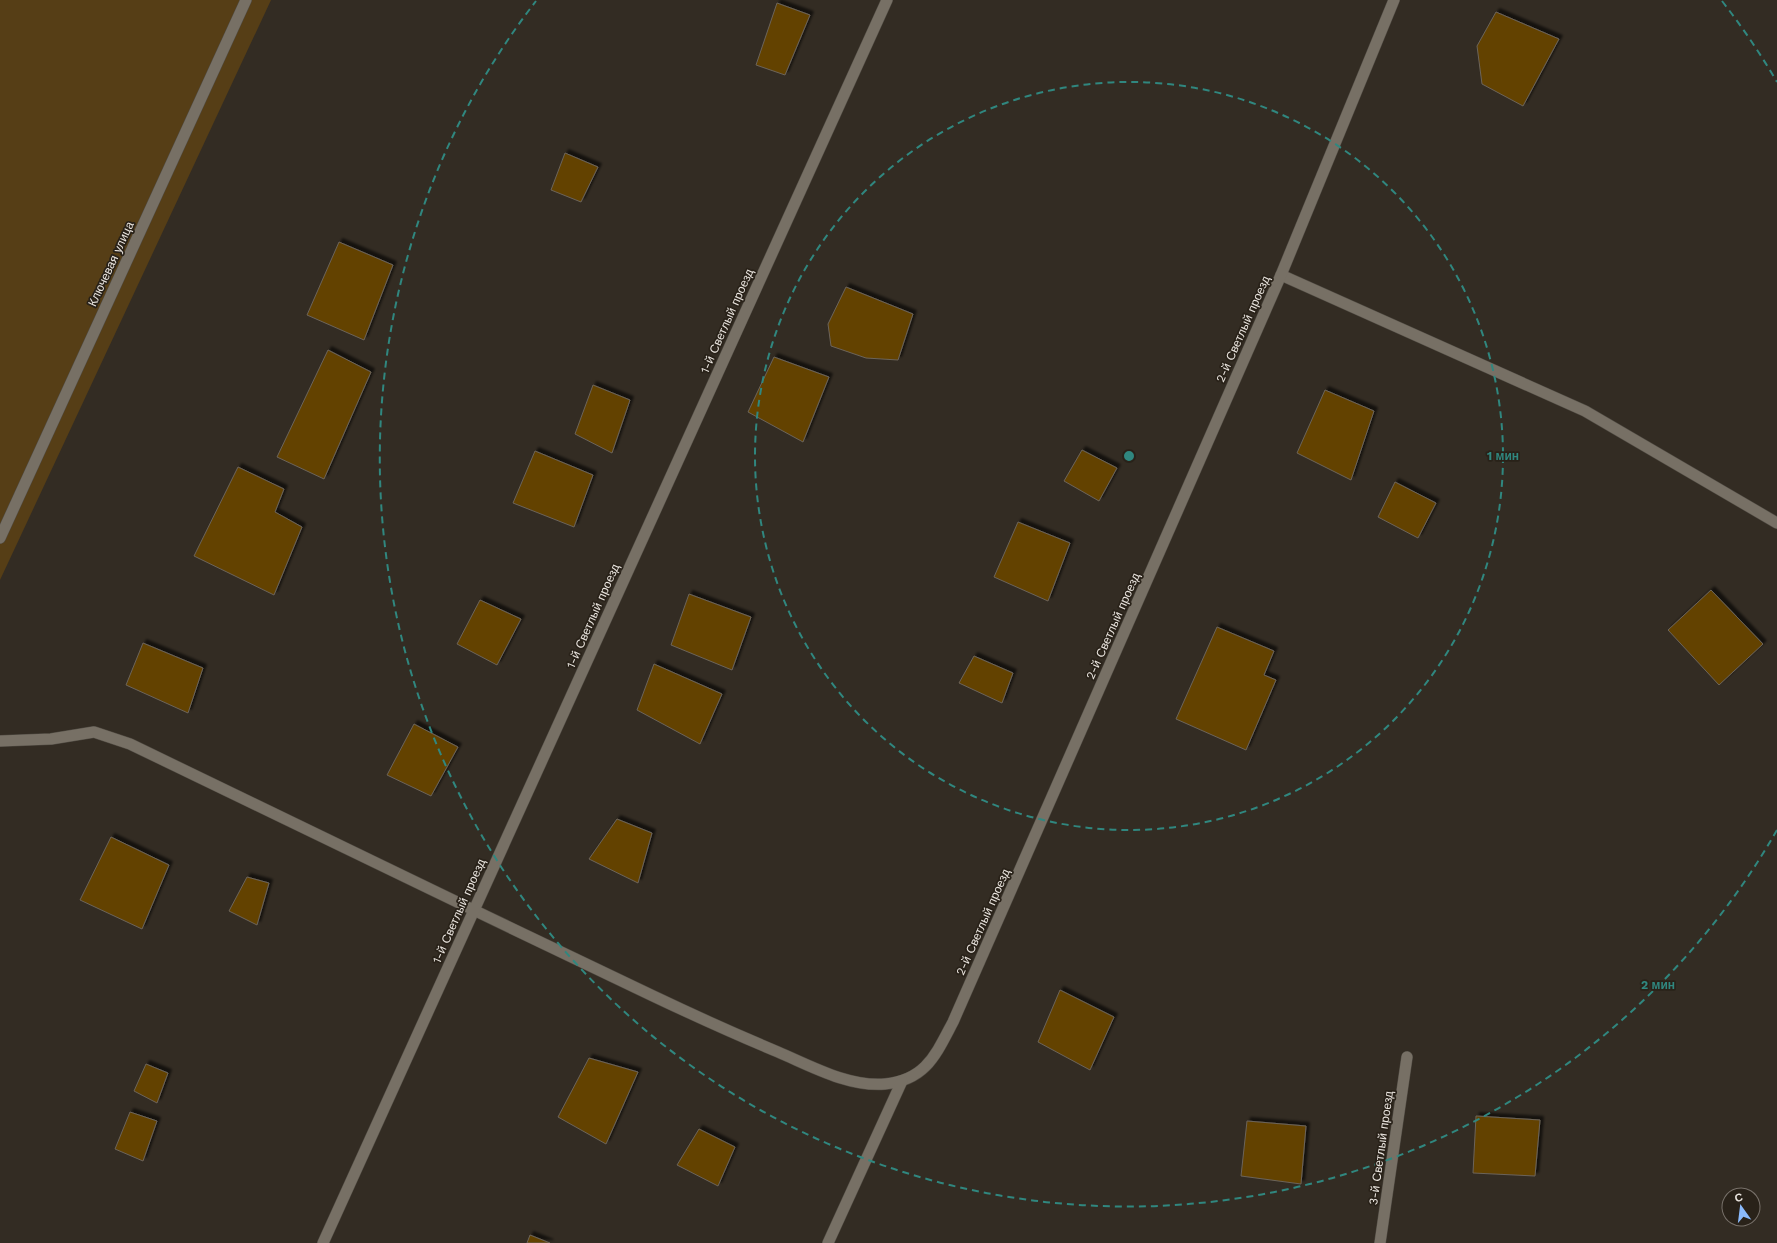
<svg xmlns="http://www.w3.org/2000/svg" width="1777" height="1243" font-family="'Work Sans',sans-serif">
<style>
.green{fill:#563e16}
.building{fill:#644301;stroke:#6c645a;filter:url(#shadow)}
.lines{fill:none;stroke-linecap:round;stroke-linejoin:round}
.service-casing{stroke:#504b43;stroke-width:12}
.minor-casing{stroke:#504b43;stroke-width:12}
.service{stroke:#777065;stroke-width:11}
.minor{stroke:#777065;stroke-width:11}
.ring{fill:none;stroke:#30877f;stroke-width:2;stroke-dasharray:7 5}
.labels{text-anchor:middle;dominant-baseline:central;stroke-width:3.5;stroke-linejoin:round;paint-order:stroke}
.street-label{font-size:12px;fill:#ebe6e0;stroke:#292219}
.centre{fill:#30877f;stroke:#292219;stroke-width:2}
.ring-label{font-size:12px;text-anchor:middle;font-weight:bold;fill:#30877f;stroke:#292219;stroke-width:3.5;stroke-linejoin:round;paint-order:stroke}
</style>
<defs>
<filter id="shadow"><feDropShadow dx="3.5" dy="-3.5" stdDeviation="1" flood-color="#0009"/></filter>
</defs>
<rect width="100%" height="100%" fill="#332c23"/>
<path class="green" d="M0,0H271L0,580Z"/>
<g class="building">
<path d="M777,3L810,15L785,75L756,65Z"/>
<path d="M1496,12L1559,39L1523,106L1482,84L1477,46Z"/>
<path d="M565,153L598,167L581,202L551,190Z"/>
<path d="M339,242L393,265L364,340L307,315Z"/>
<path d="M846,287L913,314L898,360L866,358L831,346L828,324Z"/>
<path d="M328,350L371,372L324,479L277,457Z"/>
<path d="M774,357L829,377L803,442L748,412Z"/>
<path d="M593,385L630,400L612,453L575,434Z"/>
<path d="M1325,390L1374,411L1351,480L1297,453Z"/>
<path d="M1082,450L1117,468L1099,501L1064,481Z"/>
<path d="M535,451L593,475L574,527L513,503Z"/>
<path d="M238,467L284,489L275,512L302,527L274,595L194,556Z"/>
<path d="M1395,482L1436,503L1418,538L1378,517Z"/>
<path d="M1018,522L1070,543L1048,601L994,577Z"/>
<path d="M1711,590L1763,644L1719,685L1668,630Z"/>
<path d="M689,594L751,617L732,670L671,645Z"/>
<path d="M480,600L521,619L497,665L457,644Z"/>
<path d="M1217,627L1274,651L1264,675L1276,680L1246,750L1176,719Z"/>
<path d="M143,643L203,668L188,713L126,685Z"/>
<path d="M974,656L1013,673L1002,703L959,683Z"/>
<path d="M654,664L722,694L700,744L637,710Z"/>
<path d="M414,724L458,747L431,796L387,775Z"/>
<path d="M617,819L652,833L638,883L589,859Z"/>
<path d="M111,837L169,865L142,929L80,900Z"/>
<path d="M247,877L269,883L257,925L229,911Z"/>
<path d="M1060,990L1114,1017L1090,1070L1038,1042Z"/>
<path d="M589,1058L638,1072L606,1144L558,1117Z"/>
<path d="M146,1064L168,1073L157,1103L134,1091Z"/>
<path d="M130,1112L157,1121L143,1161L115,1149Z"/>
<path d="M1476,1116L1540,1120L1535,1176L1473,1173Z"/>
<path d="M1247,1121L1306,1126L1301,1184L1241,1176Z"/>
<path d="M699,1129L735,1147L718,1186L677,1165Z"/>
<path d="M530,1235L550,1243H527Z"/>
</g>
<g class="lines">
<g class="service-casing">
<path id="service" d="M1281,275L1585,411L1777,523"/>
</g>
<g class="minor-casing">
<g id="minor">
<path d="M0,538L246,0"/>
<path d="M0,741L51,739L94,732L130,744C303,828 477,912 651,995C693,1015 735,1034 778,1052C811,1066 848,1087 885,1084C926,1080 936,1054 953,1022L1281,275L1394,0"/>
<path d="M323,1243L887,0"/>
<path d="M828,1243L902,1081"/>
<path d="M1380,1243L1407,1057"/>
</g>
</g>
<use href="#service" class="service"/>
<use href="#minor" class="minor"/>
</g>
<g class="ring">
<circle cx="1129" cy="456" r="374"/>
<path d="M1777 830A748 748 0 1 1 536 1M1722 1A748 748 0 0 1 1777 82"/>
</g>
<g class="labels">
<g class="street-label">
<text transform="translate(111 264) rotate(-65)">Ключевая улица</text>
<text transform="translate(727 321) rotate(-66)">1-й Светлый проезд</text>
<text transform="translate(1243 329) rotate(-66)">2-й Светлый проезд</text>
<text transform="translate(593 616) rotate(-66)">1-й Светлый проезд</text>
<text transform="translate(1113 626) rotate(-66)">2-й Светлый проезд</text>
<text transform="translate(459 911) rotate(-66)">1-й Светлый проезд</text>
<text transform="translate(983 922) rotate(-66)">2-й Светлый проезд</text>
<text transform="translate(1381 1148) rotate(-82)">3-й Светлый проезд</text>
</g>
</g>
<circle cx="1129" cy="456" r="6" class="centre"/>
<g class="ring-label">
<text x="1503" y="460">1 мин</text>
<text x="1658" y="989">2 мин</text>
</g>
<g transform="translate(1741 1207) rotate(346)"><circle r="19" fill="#292219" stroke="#777069"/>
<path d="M0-3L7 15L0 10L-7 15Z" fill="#8abafc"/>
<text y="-6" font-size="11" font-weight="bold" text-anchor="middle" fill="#ebe6e0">С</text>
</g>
</svg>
